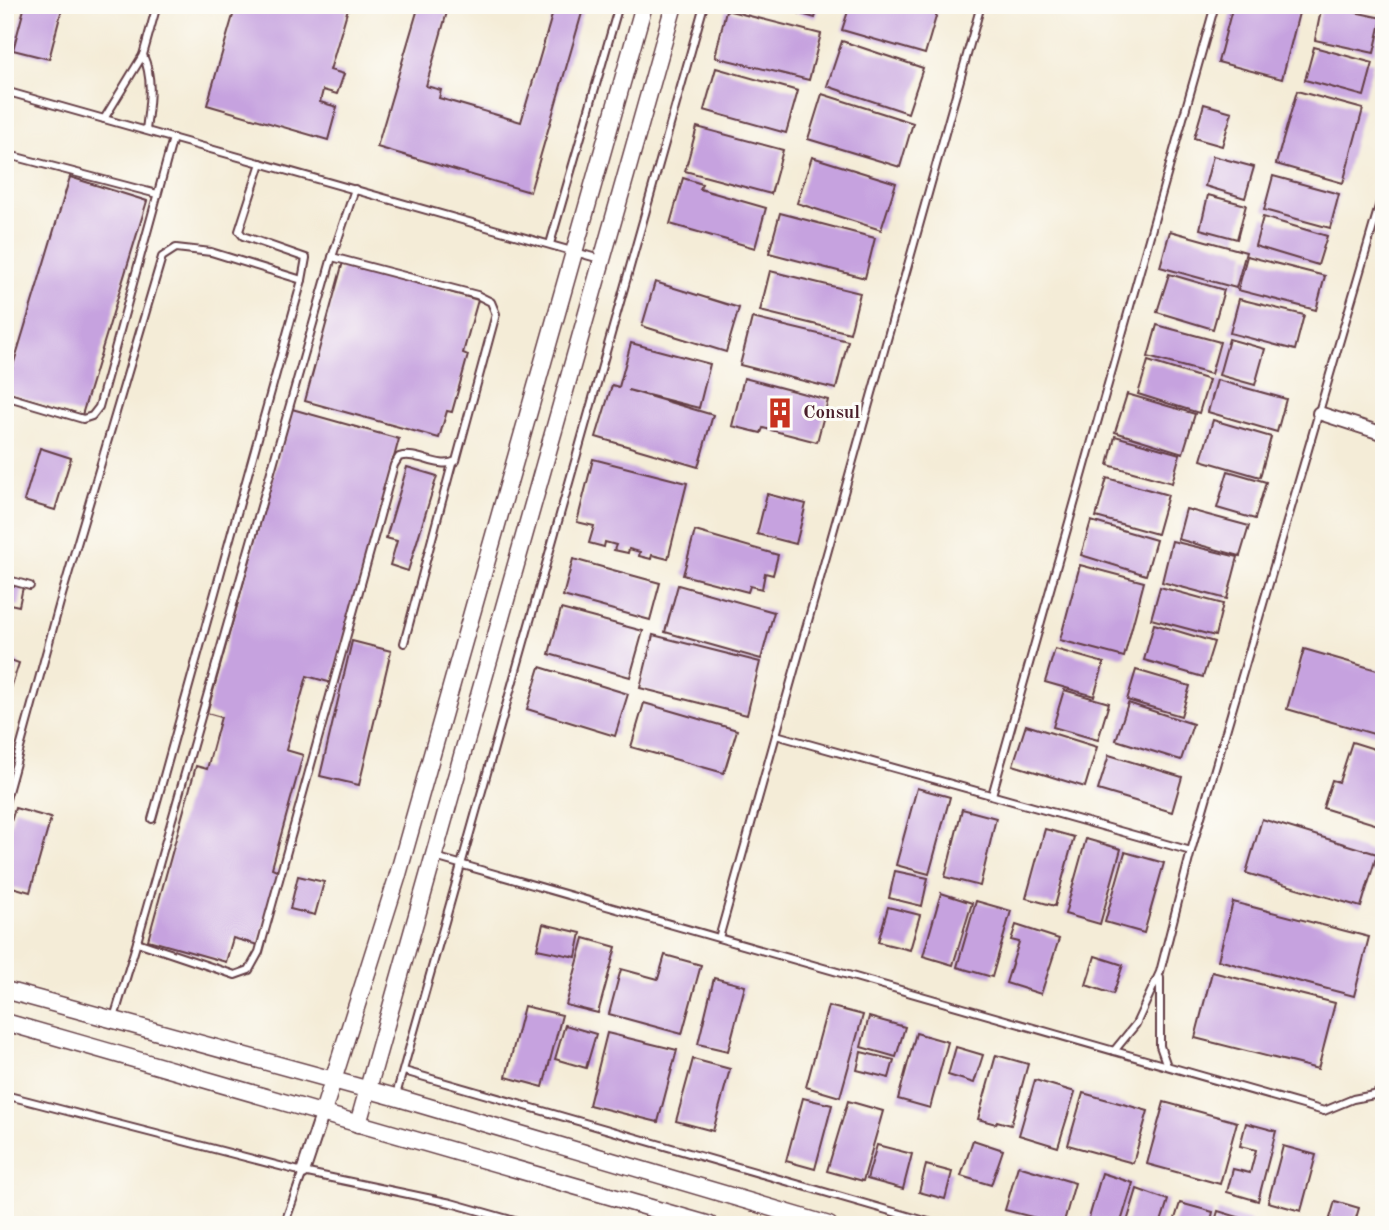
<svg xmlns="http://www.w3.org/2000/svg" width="1389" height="1230" font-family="'Old Standard TT',serif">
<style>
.building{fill:#c6a2df}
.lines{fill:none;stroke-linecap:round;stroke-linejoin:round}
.service-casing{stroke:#643e45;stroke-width:10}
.minor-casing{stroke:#643e45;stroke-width:16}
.tertiary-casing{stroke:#643e45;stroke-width:19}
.service{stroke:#fff;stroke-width:6}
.minor{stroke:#fff;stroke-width:12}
.tertiary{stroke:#fff;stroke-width:16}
.labels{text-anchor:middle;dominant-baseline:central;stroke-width:6;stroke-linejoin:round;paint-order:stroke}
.poi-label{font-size:19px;font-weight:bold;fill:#4a1f2b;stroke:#fdfcf7;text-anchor:start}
</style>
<rect width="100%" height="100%" fill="#fdfcf7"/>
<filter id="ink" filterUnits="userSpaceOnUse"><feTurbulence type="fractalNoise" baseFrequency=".0143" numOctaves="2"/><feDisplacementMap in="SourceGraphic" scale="14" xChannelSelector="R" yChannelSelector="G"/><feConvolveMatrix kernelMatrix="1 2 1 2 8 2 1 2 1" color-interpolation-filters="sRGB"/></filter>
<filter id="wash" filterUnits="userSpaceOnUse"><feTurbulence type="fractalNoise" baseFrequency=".00686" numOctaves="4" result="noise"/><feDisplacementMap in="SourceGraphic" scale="28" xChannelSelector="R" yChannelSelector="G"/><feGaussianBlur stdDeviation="1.57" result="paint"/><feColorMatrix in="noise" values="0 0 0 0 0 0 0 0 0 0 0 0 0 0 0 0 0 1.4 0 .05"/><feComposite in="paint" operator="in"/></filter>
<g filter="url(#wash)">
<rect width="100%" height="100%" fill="#f4ecd7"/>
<g id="blocks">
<g class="building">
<path d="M25,5H63L49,59L13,50Z"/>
<path d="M236,5H349L330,70L344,74L337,94L323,90L320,102L337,107L328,140L207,105Z"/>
<path d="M419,5H449L426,86L441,90L439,98L521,122L555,5L584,6L530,192L377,147Z"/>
<path d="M771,5H819L815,18Z"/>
<path d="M850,5H923L938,10L925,54L842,30Z"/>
<path d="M1233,5H1287L1300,9L1282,79L1218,62Z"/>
<path d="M1322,5L1382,18L1374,53L1315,40Z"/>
<path d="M726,10L821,34L809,80L715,57Z"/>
<path d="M842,41L923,68L908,113L827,86Z"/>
<path d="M1314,47L1373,63L1364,96L1305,80Z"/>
<path d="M716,68L798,91L786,133L704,110Z"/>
<path d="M1297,91L1363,109L1343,183L1276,164Z"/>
<path d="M822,94L913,123L900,167L808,139Z"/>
<path d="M1204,104L1232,112L1222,146L1194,138Z"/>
<path d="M697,127L783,150L771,194L685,171Z"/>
<path d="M1213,156L1254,167L1245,198L1205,186Z"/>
<path d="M812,157L896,183L881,230L797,203Z"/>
<path d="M1273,176L1339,194L1330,228L1264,210Z"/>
<path d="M70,177L147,201L82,415L5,392Z"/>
<path d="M683,178L702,184L700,189L766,208L755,248L670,224Z"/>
<path d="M1208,195L1246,205L1237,239L1200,229Z"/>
<path d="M780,213L875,238L865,278L769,253Z"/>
<path d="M1263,217L1327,236L1318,265L1255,246Z"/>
<path d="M1170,231L1246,252L1236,288L1160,267Z"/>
<path d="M1247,256L1325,276L1316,310L1238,290Z"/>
<path d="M343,262L478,300L463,353L468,355L452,412L447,411L439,438L305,401Z"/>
<path d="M770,271L860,293L850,333L760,311Z"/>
<path d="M1169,274L1224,290L1213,329L1157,312Z"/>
<path d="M655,282L739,308L726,352L642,326Z"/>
<path d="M1239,299L1304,315L1295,350L1230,333Z"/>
<path d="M752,318L848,341L836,389L740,365Z"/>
<path d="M1157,325L1220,342L1211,374L1148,357Z"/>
<path d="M1229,339L1265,349L1255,385L1219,375Z"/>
<path d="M631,343L710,364L699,408L628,390L713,415L698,467L596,437L612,385L619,387Z"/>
<path d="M1148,361L1209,380L1199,413L1138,394Z"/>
<path d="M744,378L828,400L817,442L763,428L761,433L732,426Z"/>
<path d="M1217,380L1286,399L1277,432L1208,412Z"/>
<path d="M1127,394L1195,414L1183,453L1115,432Z"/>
<path d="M292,409L399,439L332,683L307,676L286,750L303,755L272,868L279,871L258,945L233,938L226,962L148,940L196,766L207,769L221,717L207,713Z"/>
<path d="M1213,420L1271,437L1260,477L1201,460Z"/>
<path d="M1115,436L1180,454L1172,483L1108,465Z"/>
<path d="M40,448L71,458L55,510L24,501Z"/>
<path d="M593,459L687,483L668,559L652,555L651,559L639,556L640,552L629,549L628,553L614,550L616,545L605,542L604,547L589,543L594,526L577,522Z"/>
<path d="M407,467L437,476L408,571L390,565L397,541L386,538Z"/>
<path d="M1228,471L1266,482L1255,519L1217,508Z"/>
<path d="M1107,478L1168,495L1157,534L1096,517Z"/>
<path d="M767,494L806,504L796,544L757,534Z"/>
<path d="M1186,509L1249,526L1240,556L1178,539Z"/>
<path d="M1091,521L1156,540L1146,575L1081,555Z"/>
<path d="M695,531L778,555L773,575L765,573L762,589L750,586L748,592L683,575Z"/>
<path d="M1172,541L1238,557L1227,599L1162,582Z"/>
<path d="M573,559L660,583L650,620L563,596Z"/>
<path d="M1080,565L1144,582L1124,657L1060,640Z"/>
<path d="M5,583L23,587L19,606L5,603Z"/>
<path d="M678,585L774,612L761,659L665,632Z"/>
<path d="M1160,587L1223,604L1215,636L1151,619Z"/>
<path d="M561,609L643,631L630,677L549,654Z"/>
<path d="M1154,624L1214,642L1203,677L1144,660Z"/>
<path d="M653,635L760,662L747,715L640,688Z"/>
<path d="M352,641L391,651L359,785L320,776Z"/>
<path d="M1055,649L1104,663L1094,696L1045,682Z"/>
<path d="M1304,649L1384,672V737L1287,709Z"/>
<path d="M5,658L19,663L6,704H5Z"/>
<path d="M540,667L628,694L615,736L527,709Z"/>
<path d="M1136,670L1190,686L1181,716L1127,700Z"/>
<path d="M1064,690L1109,703L1098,740L1053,727Z"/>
<path d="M644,703L737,730L724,773L631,747Z"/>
<path d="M1128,703L1193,724L1181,760L1116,740Z"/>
<path d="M1026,725L1097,747L1085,787L1013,765Z"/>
<path d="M1352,742L1384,752V764L1378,781L1384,783V827L1323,808L1332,780L1339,782Z"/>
<path d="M1109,755L1182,777L1172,812L1098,790Z"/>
<path d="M917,788L950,797L929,874L896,865Z"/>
<path d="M15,808L51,818L30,892L5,885V842Z"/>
<path d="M962,809L996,818L980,886L945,877Z"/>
<path d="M1262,819L1377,854L1361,907L1246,873Z"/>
<path d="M1045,829L1074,837L1055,906L1026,898Z"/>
<path d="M1086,839L1121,849L1100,924L1065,914Z"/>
<path d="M1125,852L1164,863L1144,933L1105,922Z"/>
<path d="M895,871L928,878L922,906L889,898Z"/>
<path d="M298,876L324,882L315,915L290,909Z"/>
<path d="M941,893L972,903L953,965L923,956Z"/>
<path d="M976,901L1011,911L992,977L957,967Z"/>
<path d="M1233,902L1369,937L1354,996L1218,960Z"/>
<path d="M888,907L920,915L910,950L878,942Z"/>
<path d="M543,924L581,933L576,957L537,949Z"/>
<path d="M1016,925L1059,939L1041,994L1006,983L1019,942L1011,940Z"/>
<path d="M584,938L616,947L598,1013L566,1005Z"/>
<path d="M665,955L701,965L682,1034L609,1014L621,969L658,979Z"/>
<path d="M1095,956L1123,965L1113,994L1086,985Z"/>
<path d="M1212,972L1335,1003L1318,1069L1195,1038Z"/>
<path d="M714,978L745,986L728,1051L698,1044Z"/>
<path d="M524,1006L562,1015L543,1087L506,1077Z"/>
<path d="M828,1006L863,1015L840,1097L806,1087Z"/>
<path d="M869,1017L905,1027L896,1057L861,1047Z"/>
<path d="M565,1025L596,1034L586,1068L555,1059Z"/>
<path d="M607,1033L677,1050L658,1122L589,1105Z"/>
<path d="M916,1033L948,1042L930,1108L898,1099Z"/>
<path d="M956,1047L983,1055L974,1083L948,1075Z"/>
<path d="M861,1052L894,1060L889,1078L857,1070Z"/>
<path d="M996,1055L1028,1064L1011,1125L997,1121L996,1124L978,1119Z"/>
<path d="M693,1059L730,1069L713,1131L676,1121Z"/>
<path d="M1035,1080L1075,1092L1058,1147L1019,1135Z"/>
<path d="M1083,1093L1148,1111L1133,1163L1068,1145Z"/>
<path d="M803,1098L832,1105L815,1169L786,1161Z"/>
<path d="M848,1101L883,1111L863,1181L827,1171Z"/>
<path d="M1164,1102L1237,1122L1220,1184L1147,1164Z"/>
<path d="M1246,1123L1276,1131L1258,1201L1227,1192L1233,1169L1250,1173L1256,1150L1240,1146Z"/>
<path d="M973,1140L1003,1150L991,1185L961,1176Z"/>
<path d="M877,1145L912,1154L903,1189L867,1179Z"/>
<path d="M1283,1146L1316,1155L1301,1211L1268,1202Z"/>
<path d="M926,1165L952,1172L945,1199L919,1192Z"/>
<path d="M1018,1166L1075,1183L1063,1225L1005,1210Z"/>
<path d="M1102,1173L1133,1183L1120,1225H1087Z"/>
<path d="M1137,1189L1168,1200L1160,1225H1126Z"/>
<path d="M1335,1201L1359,1208L1354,1225H1328Z"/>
<path d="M1180,1203L1213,1212L1210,1225H1173Z"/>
<path d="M1218,1211L1251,1221L1250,1225H1214Z"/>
</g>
</g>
</g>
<g filter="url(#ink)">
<use href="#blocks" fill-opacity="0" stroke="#643e45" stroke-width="2"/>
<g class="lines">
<g class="service-casing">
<g id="service">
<path d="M143,55C154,80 149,105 146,130"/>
<path d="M5,91L600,259"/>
<path d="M104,119L143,55L157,5"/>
<path d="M5,154L157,194"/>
<path d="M261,163L239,231L243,236L306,258L302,280"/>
<path d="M550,244L619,5"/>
<path d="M5,396L83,419L92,416L99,407L173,138"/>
<path d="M5,579L30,586"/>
<path d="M404,643L452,464"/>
<path d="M776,735L1191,851"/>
<path d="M992,795L1215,5"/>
<path d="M5,803L62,595L162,257L176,248L211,252L302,280L152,819"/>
<path d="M435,857L1324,1111L1353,1099L1374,1095L1384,1089"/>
<path d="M719,938L981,5"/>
<path d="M137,942L332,257"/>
<path d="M1160,978V1046L1167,1066"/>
<path d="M114,1018L137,942L235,975L249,970L259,952L394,465L399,457C418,451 438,470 456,461L496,314L491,302L477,295L332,257L355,189"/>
<path d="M1114,1051L1136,1024L1160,972L1191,851L1384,189"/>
<path d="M404,1071L939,1225"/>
<path d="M5,1095L303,1172L451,1203L529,1225"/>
<path d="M396,1095L704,5"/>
<path d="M284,1225L303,1172"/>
</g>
</g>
<g class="minor-casing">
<g id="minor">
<path d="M1319,413L1384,434"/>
<path d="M303,1172L323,1112"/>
</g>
</g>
<g class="tertiary-casing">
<g id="tertiary">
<path d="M5,990L395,1097L829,1225"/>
<path d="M5,1022C240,1089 474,1159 710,1225"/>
<path d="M323,1112L397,878L644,5"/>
<path d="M358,1124L674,5"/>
</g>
</g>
<use href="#service" class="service"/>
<use href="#minor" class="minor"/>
<use href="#tertiary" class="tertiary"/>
</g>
</g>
<defs>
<g id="building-bare" transform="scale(2.415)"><path d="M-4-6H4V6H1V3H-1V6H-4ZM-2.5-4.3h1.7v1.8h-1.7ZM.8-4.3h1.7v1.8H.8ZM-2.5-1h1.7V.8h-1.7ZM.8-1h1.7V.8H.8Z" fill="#c8321e" stroke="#fdfcf7" stroke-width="2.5" paint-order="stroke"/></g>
</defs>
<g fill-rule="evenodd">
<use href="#building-bare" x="780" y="413"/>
</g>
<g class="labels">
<g class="poi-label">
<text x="803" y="413">Consul</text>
</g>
</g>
<rect width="1389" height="1230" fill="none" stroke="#fdfcf7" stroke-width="28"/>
</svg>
